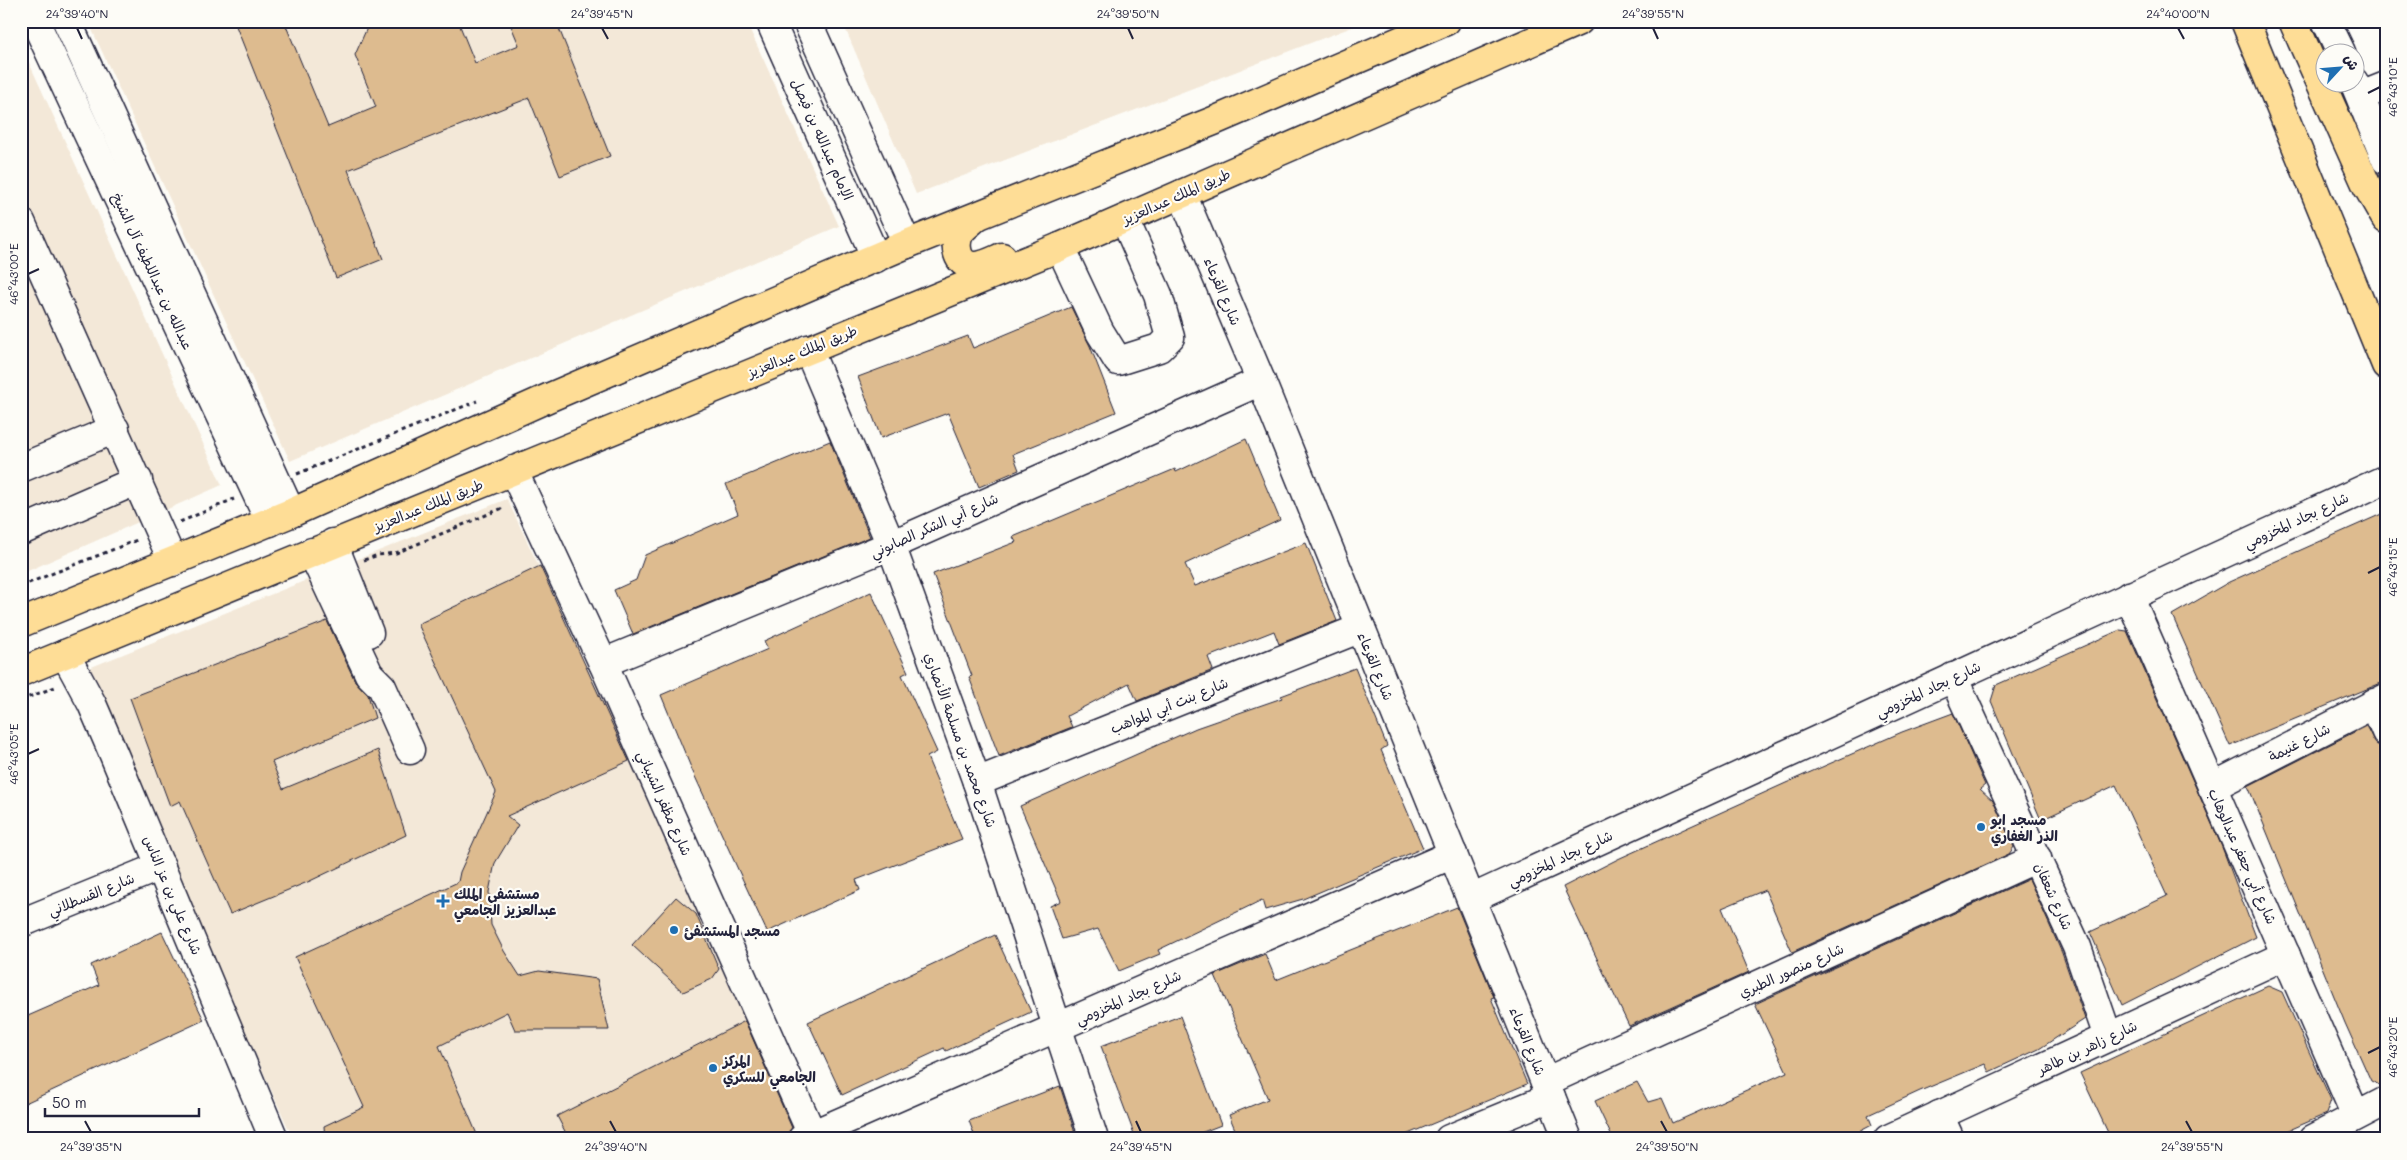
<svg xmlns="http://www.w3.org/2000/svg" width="2407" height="1160" font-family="Mali,'Playpen Sans Arabic',sans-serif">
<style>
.built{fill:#f3e8d8}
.building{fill:#ddbb8f;stroke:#22223b}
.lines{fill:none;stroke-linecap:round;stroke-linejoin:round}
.minor-casing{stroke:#22223b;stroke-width:31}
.major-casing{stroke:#22223b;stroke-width:31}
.path{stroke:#22223b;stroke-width:3;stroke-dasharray:4 4;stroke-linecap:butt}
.minor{stroke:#fdfcf7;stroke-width:28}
.major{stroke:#fedd96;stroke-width:28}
.ticks{fill:none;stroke:#22223b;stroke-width:2}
.poi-dot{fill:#1f6fb2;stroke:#fdfcf7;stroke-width:2}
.labels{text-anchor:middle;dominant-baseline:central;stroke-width:4.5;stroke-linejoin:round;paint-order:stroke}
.street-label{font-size:14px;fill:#22223b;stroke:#fdfcf7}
.poi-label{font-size:14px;font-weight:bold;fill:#22223b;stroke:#fdfcf7;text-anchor:start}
.neatline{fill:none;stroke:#22223b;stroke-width:2}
.ticks-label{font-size:12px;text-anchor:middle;fill:#22223b}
</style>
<rect width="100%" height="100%" fill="#fdfcf7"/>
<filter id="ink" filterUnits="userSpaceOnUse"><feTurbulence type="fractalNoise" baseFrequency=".02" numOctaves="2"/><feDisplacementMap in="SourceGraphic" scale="10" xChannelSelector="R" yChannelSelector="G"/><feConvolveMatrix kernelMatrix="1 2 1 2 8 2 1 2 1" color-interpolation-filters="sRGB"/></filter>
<g filter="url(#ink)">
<g class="built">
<path d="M88,21H746L839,226L290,461Z"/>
<path d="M842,21H1368L916,194Z"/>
<path d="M21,45L222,485L21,574Z"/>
<path d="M507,499L808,1133L794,1139H293L84,670Z"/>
</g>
<g class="building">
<path d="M234,21H284L328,127L376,107L355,55L370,21H458L475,63L519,45L509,21H556L610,156L560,176L529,98L348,170L383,259L336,278Z"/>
<path d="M1071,307L1090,346L1116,412L1013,454L1019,470L979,487L948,413L881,438L858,377L968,336L973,348Z"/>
<path d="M1246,439L1280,520L1185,564L1195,586L1306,543L1337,621L1279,644L1274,631L1208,657L1213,670L1137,701L1129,683L1067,716L1072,727L999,756L969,677L972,676L933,574L1016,542L1013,537L1175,469L1176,472Z"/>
<path d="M830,441L870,537L633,634L614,590L636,580L645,555L738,514L726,484Z"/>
<path d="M2386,512V681L2230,746L2172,615L2229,582Z"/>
<path d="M540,566L629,761L507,816L518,825L495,863L489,892L491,925L504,951L520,976L539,971L597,979L609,1030H515L507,1012L439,1046L479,1139H325L324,1126L364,1107L295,957L458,882L460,872L496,792L418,624Z"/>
<path d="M871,592L908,672L902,675L937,752L927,757L962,839L856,880L860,890L767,932L692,770L661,695L768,649L764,641Z"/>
<path d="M327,621L355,681L368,695L375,718L272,762L283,789L378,750L406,835L310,881L230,914L180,801L170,806L130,698Z"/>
<path d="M2120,630L2127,631L2222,847L2256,937L2122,1005L2090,932L2167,896L2116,785L2041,820L1991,701L1996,685Z"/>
<path d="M1355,668L1387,746L1381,750L1423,848L1303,899L1265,910L1262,900L1158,950L1160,954L1119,971L1098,929L1062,939L1050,906L1061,901L1020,806L1196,728L1282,698L1281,696Z"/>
<path d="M1953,713L1985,785L1980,789L1993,801L2014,847L2009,854L1792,952L1765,890L1722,908L1749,972L1629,1026L1563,887L1618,859L1797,778L1902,732Z"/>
<path d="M2366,726L2376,744L2386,749V1086H2382L2371,1081L2345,1023L2248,786Z"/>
<path d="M2029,879L2062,953L2085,1019L2039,1049L1989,1072L1985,1064L1920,1091L1868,1115L1872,1125L1845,1139H1613L1595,1101L1637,1082L1648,1102L1662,1098L1673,1123L1787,1072L1755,1004Z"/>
<path d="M676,897L696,914L719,969L712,979L683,992L632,945Z"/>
<path d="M1457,907L1494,997L1491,998L1527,1084L1396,1139H1239L1229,1115L1268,1099L1215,975L1265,954L1276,980Z"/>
<path d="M162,932L204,1020L21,1105V1019L99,985L91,965Z"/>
<path d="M995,935L1031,1012L946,1051L944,1048L842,1095L808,1022Z"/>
<path d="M2268,986L2282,992L2331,1100L2326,1114L2269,1139H2111L2080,1073Z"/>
<path d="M1180,1016L1221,1125L1185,1139H1136L1101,1046Z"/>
<path d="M745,1021L792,1128L787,1139H569L557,1116Z"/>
<path d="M1060,1086L1077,1139H976L969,1121Z"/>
</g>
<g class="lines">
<g class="minor-casing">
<g id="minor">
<path d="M35,21L270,522"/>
<path d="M67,21L291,513"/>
<path d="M770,21L876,258"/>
<path d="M807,21L907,244"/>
<path d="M2326,21L2341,52"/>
<path d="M2354,82L2386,160"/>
<path d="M2361,96L2386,86"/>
<path d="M1182,194L1261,381L1568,1139"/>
<path d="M21,222L173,562"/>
<path d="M1060,247L1100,332L1118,361L1159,348L1170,337L1158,295L1125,220"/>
<path d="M808,349L891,545L977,782L1094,1139"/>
<path d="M21,468L115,429"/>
<path d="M513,470L603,663L814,1139"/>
<path d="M21,531L138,480"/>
<path d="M333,543L369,633"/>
<path d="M312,552L369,674L382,687L410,750"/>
<path d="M2129,596L2356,1116"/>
<path d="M65,654L92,704L114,755L274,1139"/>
<path d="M603,663L891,545L1261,381"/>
<path d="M1953,677L2077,947L2108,1037"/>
<path d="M2374,703L2386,732"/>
<path d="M977,782L1361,628"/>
<path d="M2212,787L2386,698"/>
<path d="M1471,899L2386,479"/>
<path d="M21,923L161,866"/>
<path d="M1545,1082L2037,858"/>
<path d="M1939,1115L1950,1139"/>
<path d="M802,1139L1453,854"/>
<path d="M1449,1139L1551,1097"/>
<path d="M1888,1139L2286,955"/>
<path d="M2313,1139L2386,1101"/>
</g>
</g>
<g class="major-casing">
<g id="major">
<path d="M2245,21L2386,365"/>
<path d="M2293,21L2367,186L2386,219"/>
<path d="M976,217C971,222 962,228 959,234C954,246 957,264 972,266C982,267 993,261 1002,257"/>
<path d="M21,623L291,513L548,398L907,244L1216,120L1446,21"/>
<path d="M21,672L1060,247L1579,21"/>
</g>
</g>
<g class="path">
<path d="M297,474L477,401"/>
<path d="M180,522L234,499"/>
<path d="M364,560L378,555L396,553L505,507"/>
<path d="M21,586L137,540"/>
<path d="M21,700L58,686"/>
</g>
<use href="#minor" class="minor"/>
<use href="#major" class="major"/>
</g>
</g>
<path class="ticks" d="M77,28L82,39M602,28L608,39M1128,28L1133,39M1653,28L1658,39M2178,28L2184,39M2368,93L2380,87M28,274L39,269M2368,573L2380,567M28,754L39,749M2368,1053L2380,1047M85,1121L91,1132M610,1121L616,1132M1136,1121L1141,1132M1661,1121L1667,1132M2186,1121L2192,1132"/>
<g class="poi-dot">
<circle cx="1981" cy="827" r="5"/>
<path d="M440.5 893.5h5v5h5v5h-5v5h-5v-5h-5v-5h5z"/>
<circle cx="674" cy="930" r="5"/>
<circle cx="713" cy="1068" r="5"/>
</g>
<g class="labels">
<g class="street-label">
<text transform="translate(823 139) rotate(66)">الإمام عبدالله بن فيصل</text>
<text transform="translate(1176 196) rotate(-24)">طريق الملك عبدالعزيز</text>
<text transform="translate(153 271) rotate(65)">عبدالله بن عبداللطيف آل الشيخ</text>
<text transform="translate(1223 291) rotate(67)">شارع القرعاء</text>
<text transform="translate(802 351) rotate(-22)">طريق الملك عبدالعزيز</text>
<text transform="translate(428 505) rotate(-22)">طريق الملك عبدالعزيز</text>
<text transform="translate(2296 520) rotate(-25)">شارع بجاد المخزومي</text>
<text transform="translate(934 525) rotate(-24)">شارع أبي الشكر الصابوني</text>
<text transform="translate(1376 666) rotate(68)">شارع القرعاء</text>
<text transform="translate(1928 689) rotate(-25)">شارع بجاد المخزومي</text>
<text transform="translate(1169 705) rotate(-22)">شارع بنت أبي المواهب</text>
<text transform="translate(961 740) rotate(70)">شارع محمد بن مسلمة الأنصاري</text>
<text transform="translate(2299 742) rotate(-27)">شارع غنيمة</text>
<text transform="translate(665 803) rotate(66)">شارع مظفر الشيباني</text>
<text transform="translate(2243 856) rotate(66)">شارع أبي جعفر عبدالوهاب</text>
<text transform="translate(1560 858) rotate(-25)">شارع بجاد المخزومي</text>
<text transform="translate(91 894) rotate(-22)">شارع القسطلاني</text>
<text transform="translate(173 895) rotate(67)">شارع علي بن عز الناس</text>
<text transform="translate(2054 896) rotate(66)">شارع شعفان</text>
<text transform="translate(1791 970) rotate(-24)">شارع منصور الطبري</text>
<text transform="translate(1128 997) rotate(-24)">شلرع بجاد المخزومي</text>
<text transform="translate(1528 1041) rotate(68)">شارع القرعاء</text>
<text transform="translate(2087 1047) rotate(-25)">شارع زاهر بن طاهر</text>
</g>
<g class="poi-label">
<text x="1991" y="819">مسجد ابو<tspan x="1991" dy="16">الذر الغفاري</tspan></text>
<text x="454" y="893">مستشفى الملك<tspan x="454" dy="16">عبدالعزيز الجامعي</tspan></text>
<text x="684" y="930">مسجد المستشفئ</text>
<text x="723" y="1060">المركز<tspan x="723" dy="16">الجامعي للسكري</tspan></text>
</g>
</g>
<rect width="2407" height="1160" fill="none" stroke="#fdfcf7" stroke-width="55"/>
<g transform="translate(2340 68) rotate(64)"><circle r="24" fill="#fdfcf7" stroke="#a5a5ac"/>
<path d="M0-4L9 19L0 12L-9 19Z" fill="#1f6fb2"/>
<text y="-8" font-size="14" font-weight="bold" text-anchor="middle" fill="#22223b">ش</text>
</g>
<path d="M45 1108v8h154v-8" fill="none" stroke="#22223b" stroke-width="2.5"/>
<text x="52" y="1108" font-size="15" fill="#22223b" stroke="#fdfcf7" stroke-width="4" paint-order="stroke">50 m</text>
<rect x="28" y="28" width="2352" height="1104" class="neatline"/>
<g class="ticks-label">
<text x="77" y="18">24°39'40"N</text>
<text x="602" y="18">24°39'45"N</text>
<text x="1128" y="18">24°39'50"N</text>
<text x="1653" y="18">24°39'55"N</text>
<text x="2178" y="18">24°40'00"N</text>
<text transform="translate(2393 87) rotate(-90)" y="4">46°43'10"E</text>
<text transform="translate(14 274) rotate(-90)" y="4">46°43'00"E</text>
<text transform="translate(2393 567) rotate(-90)" y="4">46°43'15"E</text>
<text transform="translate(14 754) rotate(-90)" y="4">46°43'05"E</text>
<text transform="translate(2393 1047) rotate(-90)" y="4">46°43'20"E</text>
<text x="91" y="1151">24°39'35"N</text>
<text x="616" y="1151">24°39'40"N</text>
<text x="1141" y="1151">24°39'45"N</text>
<text x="1667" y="1151">24°39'50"N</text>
<text x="2192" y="1151">24°39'55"N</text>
</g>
</svg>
